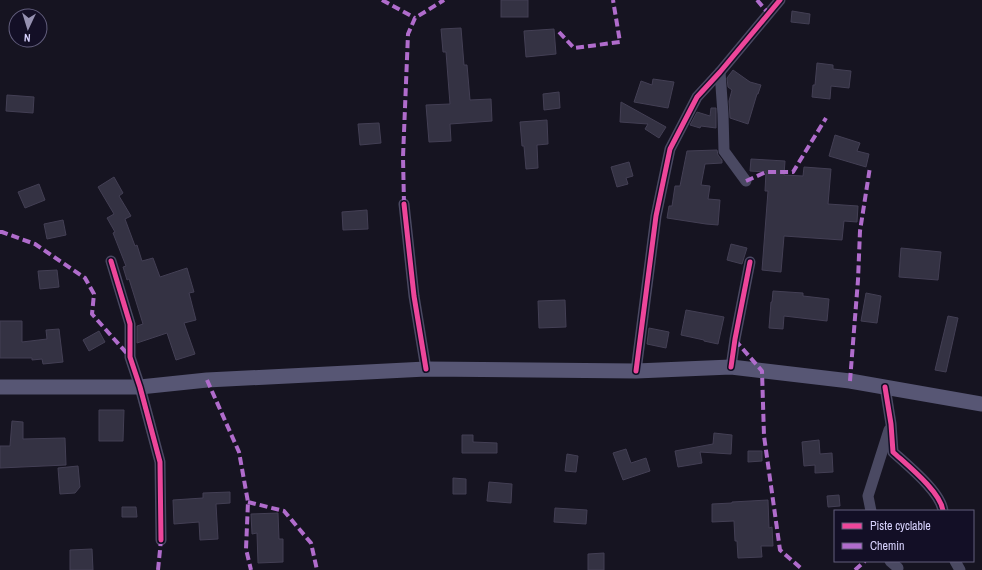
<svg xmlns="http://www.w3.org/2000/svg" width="982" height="570" font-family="'Archivo Narrow',sans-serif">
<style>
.building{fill:#343243;stroke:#433f54}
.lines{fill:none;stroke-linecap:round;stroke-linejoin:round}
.minor{stroke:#4a4962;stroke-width:11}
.secondary{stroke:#575674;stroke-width:15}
.quiet{stroke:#b06ccc;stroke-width:4;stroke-dasharray:8 4;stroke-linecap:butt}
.cycleway-casing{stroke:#130f26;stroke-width:8}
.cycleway{stroke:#ed469a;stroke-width:5}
</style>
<rect width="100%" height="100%" fill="#161421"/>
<g class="building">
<rect x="501" y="0" width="27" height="17"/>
<path d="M792,11L810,14L809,24L791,22Z"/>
<path d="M461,28L464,65H467L470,100L491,99L492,121L450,124L451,141L429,142L426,105L450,104L446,52H443L441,29Z"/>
<path d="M554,29L556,54L526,57L524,31Z"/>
<path d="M817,63L833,65V69L851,71L849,88L831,86L830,99L812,97L813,85H815Z"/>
<path d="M733,70L750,82L761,85L758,94H757L748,124L730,118L729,101L732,90L728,87L727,78Z"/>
<path d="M653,79L674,82L668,108L634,102L641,81L652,85Z"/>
<path d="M559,92L560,108L544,110L543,94Z"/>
<path d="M7,95L34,97L33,113L6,111Z"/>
<path d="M621,102L666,127L659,138L645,129L648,124L620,122Z"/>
<path d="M711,108H716V128L701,126L700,128L690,125L697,112L710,116Z"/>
<path d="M547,120L548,144L537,145L538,168L526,169L524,146H522L520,122Z"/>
<path d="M379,123L381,143L360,145L358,124Z"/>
<path d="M835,135L860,143L857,151L869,154L866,167L829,156Z"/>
<path d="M717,150L718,155L722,160V163L705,164L701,185L710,186L708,199L720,200L718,225L706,224L667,218L669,206H672L675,186H680L687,151Z"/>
<path d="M751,159L785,161L784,175L803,176L804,167L831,169L828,204L858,206L857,222L844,221L842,240L784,236L781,272L762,270L768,191H765L766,172L750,171Z"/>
<path d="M629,162L633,176L626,178L628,184L617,187L611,167Z"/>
<path d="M114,177L123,193L119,196L131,216L125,219L135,246L137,245L142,261L153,258L160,277L187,268L194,292L189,293L196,320L184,323L195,354L176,360L167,333L137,343V326L143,324L129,279L127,280L123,267L126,266L113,233L115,232L107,218L114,214L98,187Z"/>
<path d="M39,184L45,200L25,208L18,192Z"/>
<path d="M367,210L368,229L343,230L342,212Z"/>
<path d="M63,220L66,235L47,239L44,224Z"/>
<path d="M731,244L747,248L742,264L727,260Z"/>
<path d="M901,248L941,252L938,280L899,277Z"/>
<path d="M57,270L59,287L40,289L38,271Z"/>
<path d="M773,291L803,293V296L829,299L827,321L784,316L783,329L769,328L771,302H772Z"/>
<path d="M866,293L881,296L877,323L861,321Z"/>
<path d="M565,300L566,327L539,328L538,301Z"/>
<path d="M686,310L724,317L718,344L704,341V340L681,335Z"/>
<path d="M948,316L958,318L946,372L935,370Z"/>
<path d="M0,321H22V342L47,339L46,330L59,329L63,362L43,364L42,359L32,360V358H0Z"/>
<path d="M649,328L669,332L666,348L647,344Z"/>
<path d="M99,331L105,342L89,351L83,340Z"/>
<path d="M99,410H124L123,441H99Z"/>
<path d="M12,421L23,422V439L65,438L66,465L0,468V446H10Z"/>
<path d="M714,433L732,435L731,454L700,452L702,463L678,467L675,451L713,444Z"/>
<path d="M462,435H473V442L497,443V453H462Z"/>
<path d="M819,440L820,454L832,453L833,472L815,473V465L804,466L802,442Z"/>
<path d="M626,449L631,463L646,458L650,471L623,480L613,453Z"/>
<path d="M748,451H762V461L748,462Z"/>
<path d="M567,454L578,456L576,472L565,471Z"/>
<path d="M78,466L80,487L75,493L60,494L58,468Z"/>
<path d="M453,478L466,479V494H453Z"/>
<path d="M489,482L512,484L511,503L487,501Z"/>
<path d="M230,492V503L216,504L218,539L200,540L199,522L174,524L173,500L203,498V493Z"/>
<path d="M839,495L840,506L828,507L827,496Z"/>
<path d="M768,500L769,528L772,527L773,546H761L762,557L738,558L737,541H735L734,521L712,522V504L732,503V502Z"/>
<path d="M122,507H136L137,517H122Z"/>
<path d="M555,508L587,510L586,524L554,522Z"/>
<path d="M278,513L279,539H283V562L258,563L257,533L252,534L251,514Z"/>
<path d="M92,549L93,570H70V550Z"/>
<path d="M604,553V570H588V554Z"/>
</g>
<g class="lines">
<g class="minor">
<path d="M720,72L723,114L724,151L746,181"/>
<path d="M404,204L414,296L426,369"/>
<path d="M111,261L130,324V357L140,387L160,462L161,540"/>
<path d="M731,367L735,339L750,262"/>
<path d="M636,371L656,216L670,149L697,97L720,72L780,0"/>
<path d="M885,387L891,424L893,452C907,465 941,492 943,511"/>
<path d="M871,511L868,496L889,430"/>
<path d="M890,561L898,568"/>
<path d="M955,561L960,570"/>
</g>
<path class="secondary" d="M0,387H140L207,380L426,369L636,371L731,367L850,381L982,404"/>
<g class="quiet">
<path d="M382,0L415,18"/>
<path d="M757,0L769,14"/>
<path d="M559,32L574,48L620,42L613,0"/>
<path d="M746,181L766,172H793L826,118"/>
<path d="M404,204L403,157L408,34L415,18L444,0"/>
<path d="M0,232H2L35,244L85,278L94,294L92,314L130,357"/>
<path d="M735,340L762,371L764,436L780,550L803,570"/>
<path d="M207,380L239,452L248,502L246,549L251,570"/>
<path d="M850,381L858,280L860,231L870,167"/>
<path d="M248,502L284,511L311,543L317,570"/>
<path d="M158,570L161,540"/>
<path d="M855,570L865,561"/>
</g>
<g class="cycleway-casing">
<g id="cycleway">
<path d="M404,204L414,296L426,369"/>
<path d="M111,261L130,324V357L140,387L160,462L161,540"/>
<path d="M731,367L735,339L750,262"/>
<path d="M636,371L656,216L670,149L697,97L720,72L780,0"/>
<path d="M885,387L891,424L893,452C907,465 941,492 943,511"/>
</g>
</g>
<use href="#cycleway" class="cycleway"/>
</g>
<rect x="834" y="510" width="140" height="52" fill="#130f26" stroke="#625e7d"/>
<rect x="842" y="523" width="20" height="6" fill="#ed469a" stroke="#625e7d"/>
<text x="870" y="530" font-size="12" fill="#d9d4ff">Piste cyclable</text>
<rect x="842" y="543" width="20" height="6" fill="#b06ccc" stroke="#625e7d"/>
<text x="870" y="550" font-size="12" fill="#d9d4ff">Chemin</text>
<g transform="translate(28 28) rotate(184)"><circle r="19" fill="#130f26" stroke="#625e7d"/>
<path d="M0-3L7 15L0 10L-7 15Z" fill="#9591b1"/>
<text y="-6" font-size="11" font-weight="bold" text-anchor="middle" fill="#d9d4ff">N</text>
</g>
</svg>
